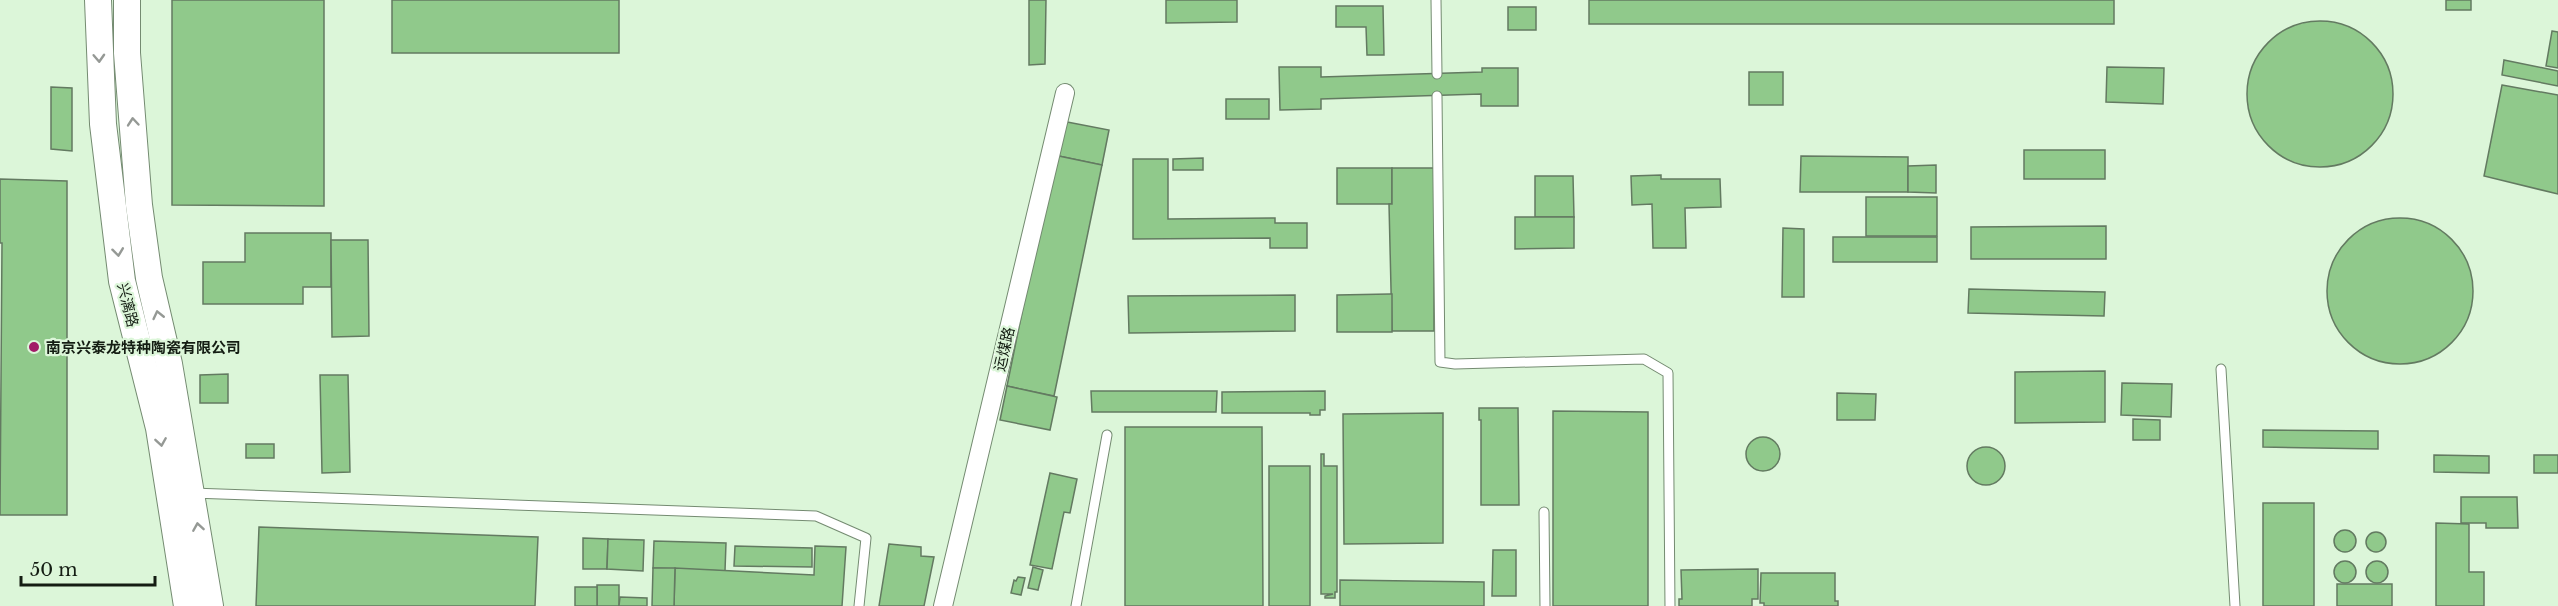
<svg xmlns="http://www.w3.org/2000/svg" width="2558" height="606" font-family="'Libre Baskerville','Noto Sans SC',serif">
<style>
.building{fill:#90c98b;stroke:#637a61;stroke-width:1.5}
.lines{fill:none;stroke-linecap:round;stroke-linejoin:round}
.lane-casing{stroke:#748b71;stroke-width:11}
.street-casing{stroke:#748b71;stroke-width:20}
.secondary-casing{stroke:#748b71;stroke-width:28}
.lane{stroke:#fff;stroke-width:9}
.street{stroke:#fff;stroke-width:18}
.secondary{stroke:#fff;stroke-width:26}
.oneway{stroke:#959995}
.poi-dot{fill:#a21b67;stroke:#dcf6d9;stroke-width:2}
.labels{text-anchor:middle;dominant-baseline:central;stroke-width:4.5;stroke-linejoin:round;paint-order:stroke}
.street-label{font-size:15px;fill:#141d13;stroke:#dcf6d9}
.poi-label{font-size:15px;font-weight:bold;fill:#141d13;stroke:#dcf6d9;text-anchor:start}
</style>
<rect width="100%" height="100%" fill="#dcf6d9"/>
<g class="building">
<path d="M172,0H324V206L172,205Z"/>
<rect x="392" y="0" width="227" height="53"/>
<path d="M1029,0H1046L1045,64L1029,65Z"/>
<path d="M1166,0H1237V22L1166,23Z"/>
<rect x="1589" y="0" width="525" height="24"/>
<rect x="2446" y="0" width="25" height="10"/>
<path d="M1336,6H1383L1384,55H1367L1366,27H1336Z"/>
<rect x="1508" y="7" width="28" height="23"/>
<circle cx="2320" cy="94" r="73"/>
<path d="M2552,31L2558,32V68L2546,66Z"/>
<path d="M2504,60L2558,71V86L2502,75Z"/>
<path d="M1279,67H1321V77L1482,72V68H1518V106H1481V94L1321,99V109L1280,110Z"/>
<path d="M2107,67L2164,68L2163,104L2106,102Z"/>
<rect x="1749" y="72" width="34" height="33"/>
<path d="M2502,85L2558,95V194L2484,176Z"/>
<path d="M51,87L72,88V151L51,149Z"/>
<rect x="1226" y="99" width="43" height="20"/>
<path d="M1062,121L1109,130L1102,165L1054,155Z"/>
<rect x="2024" y="150" width="81" height="29"/>
<path d="M1054,155L1102,165L1054,396L1007,386Z"/>
<path d="M1801,156L1908,157V192H1800Z"/>
<path d="M1203,158V170H1173V159Z"/>
<path d="M1133,159H1168V219L1275,218V223H1307V248H1270V238L1133,239Z"/>
<path d="M1936,165V193L1908,192V166Z"/>
<rect x="1337" y="168" width="55" height="36"/>
<path d="M1392,168H1434V331H1392L1389,204H1392Z"/>
<path d="M1661,175V179H1720L1721,207L1685,208L1686,248H1653L1652,204L1632,205L1631,176Z"/>
<path d="M1535,176H1573L1574,217H1535Z"/>
<path d="M0,179L67,181V515H0L2,243H0Z"/>
<rect x="1866" y="197" width="71" height="39"/>
<path d="M1515,217H1574V248L1515,249Z"/>
<circle cx="2400" cy="291" r="73"/>
<path d="M2106,226V259H1971V227Z"/>
<path d="M1783,228L1804,229V297H1782Z"/>
<path d="M245,233H331V287H303V304H203V262H245Z"/>
<rect x="1833" y="237" width="104" height="25"/>
<path d="M331,240H368L369,336L332,337Z"/>
<path d="M1969,289L2105,292L2104,316L1968,313Z"/>
<path d="M1390,294H1392V332H1337V295Z"/>
<path d="M1295,295V331L1129,333L1128,296Z"/>
<path d="M2105,371V422L2015,423V372Z"/>
<path d="M228,374V403H200V375Z"/>
<path d="M320,375H348L350,472L322,473Z"/>
<path d="M2122,383L2172,384L2171,417L2121,415Z"/>
<path d="M1007,386L1057,397L1050,430L1000,420Z"/>
<path d="M1091,391H1217L1216,412H1092Z"/>
<path d="M1325,391V410H1320V415H1310V413H1222V392Z"/>
<path d="M1837,393L1876,394L1875,420H1837Z"/>
<path d="M1479,408H1518L1519,505H1481V420H1479Z"/>
<path d="M1553,411L1648,412V606H1553Z"/>
<path d="M1443,413V543L1344,544L1343,414Z"/>
<path d="M2133,419L2160,420V440H2133Z"/>
<path d="M1125,427H1262L1263,606H1125Z"/>
<path d="M2263,430L2378,431V449L2263,447Z"/>
<circle cx="1763" cy="454" r="17"/>
<rect x="246" y="444" width="28" height="14"/>
<circle cx="1986" cy="466" r="19"/>
<path d="M1321,454H1324V466H1337V592H1335V598H1325V596L1333,594H1321Z"/>
<path d="M2434,455L2489,456V473L2434,472Z"/>
<rect x="2534" y="455" width="24" height="18"/>
<rect x="1269" y="466" width="41" height="140"/>
<path d="M1050,473L1077,479L1070,513L1064,512L1052,569L1030,565Z"/>
<path d="M2461,497H2517L2518,528H2486V523H2461Z"/>
<rect x="2263" y="503" width="51" height="103"/>
<path d="M2436,523L2469,524V572H2484V606H2436Z"/>
<path d="M259,527L538,537L535,606H256Z"/>
<circle cx="2345" cy="541" r="11"/>
<circle cx="2376" cy="542" r="10"/>
<path d="M583,538L608,539L607,569H583Z"/>
<path d="M608,539L644,540L643,571L607,569Z"/>
<path d="M654,541L726,543L725,571L653,568Z"/>
<path d="M889,544L921,547V556L934,557L924,606H879Z"/>
<path d="M735,546L812,548V567L734,566Z"/>
<path d="M815,546L846,547L842,606H674L675,568L814,575Z"/>
<path d="M1493,550H1516V596H1492Z"/>
<circle cx="2345" cy="572" r="11"/>
<circle cx="2377" cy="572" r="11"/>
<path d="M1033,567L1043,570L1038,590L1028,588Z"/>
<path d="M653,568H675L674,606H652Z"/>
<path d="M1758,569V599H1752V606H1679V599H1682L1681,570Z"/>
<path d="M1761,573H1835V601H1838V606H1764V603H1760Z"/>
<path d="M1018,577L1025,578L1021,595L1011,593L1014,580L1016,581Z"/>
<path d="M1340,580L1484,582V606H1340Z"/>
<rect x="2337" y="584" width="55" height="22"/>
<rect x="597" y="585" width="22" height="21"/>
<rect x="575" y="587" width="22" height="19"/>
<path d="M620,597L647,598V606H619Z"/>
</g>
<g class="lines">
<g class="lane-casing">
<g id="lane">
<path d="M1436,0L1437,74"/>
<path d="M1437,96L1440,362L1455,364L1644,359L1668,373L1670,606"/>
<path d="M2221,369L2235,606"/>
<path d="M192,493L816,516L866,538L859,606"/>
<path d="M1544,512L1545,606"/>
<path d="M1076,606L1107,435"/>
</g>
</g>
<g class="street-casing">
<path id="street" d="M943,606L1065,93"/>
</g>
<g class="secondary-casing">
<g id="secondary">
<path d="M98,0L103,124L122,281L159,428L187,606"/>
<path d="M127,0V53L139,205L149,278L169,364L210,606"/>
</g>
</g>
<use href="#lane" class="lane"/>
<use href="#street" class="street"/>
<use href="#secondary" class="secondary"/>
</g>
<defs><path id="oneway-chevron" d="M-2-3.5L2.5 0L-2 3.5" fill="none" stroke-width="1.6" stroke-linecap="round" stroke-linejoin="round" transform="scale(1.5)"/></defs>
<g class="oneway">
<use href="#oneway-chevron" transform="translate(99 58) rotate(87)"/>
<use href="#oneway-chevron" transform="translate(133 122) rotate(-95)"/>
<use href="#oneway-chevron" transform="translate(118 252) rotate(83)"/>
<use href="#oneway-chevron" transform="translate(158 315) rotate(-103)"/>
<use href="#oneway-chevron" transform="translate(161 442) rotate(81)"/>
<use href="#oneway-chevron" transform="translate(198 527) rotate(-99)"/>
</g>
<circle class="poi-dot" cx="34" cy="347" r="6"/>
<g class="labels">
<g class="street-label">
<text transform="translate(128 305) rotate(76)">兴漓路</text>
<text transform="translate(1004 349) rotate(-77)">运煤路</text>
</g>
<g class="poi-label">
<text x="46" y="347">南京兴泰龙特种陶瓷有限公司</text>
</g>
</g>
<path d="M21 576v9h134v-9" fill="none" stroke="#141d13" stroke-width="3"/>
<text x="30" y="576" font-size="18" fill="#141d13" stroke="#dcf6d9" stroke-width="4.5" paint-order="stroke">50 m</text>
</svg>
